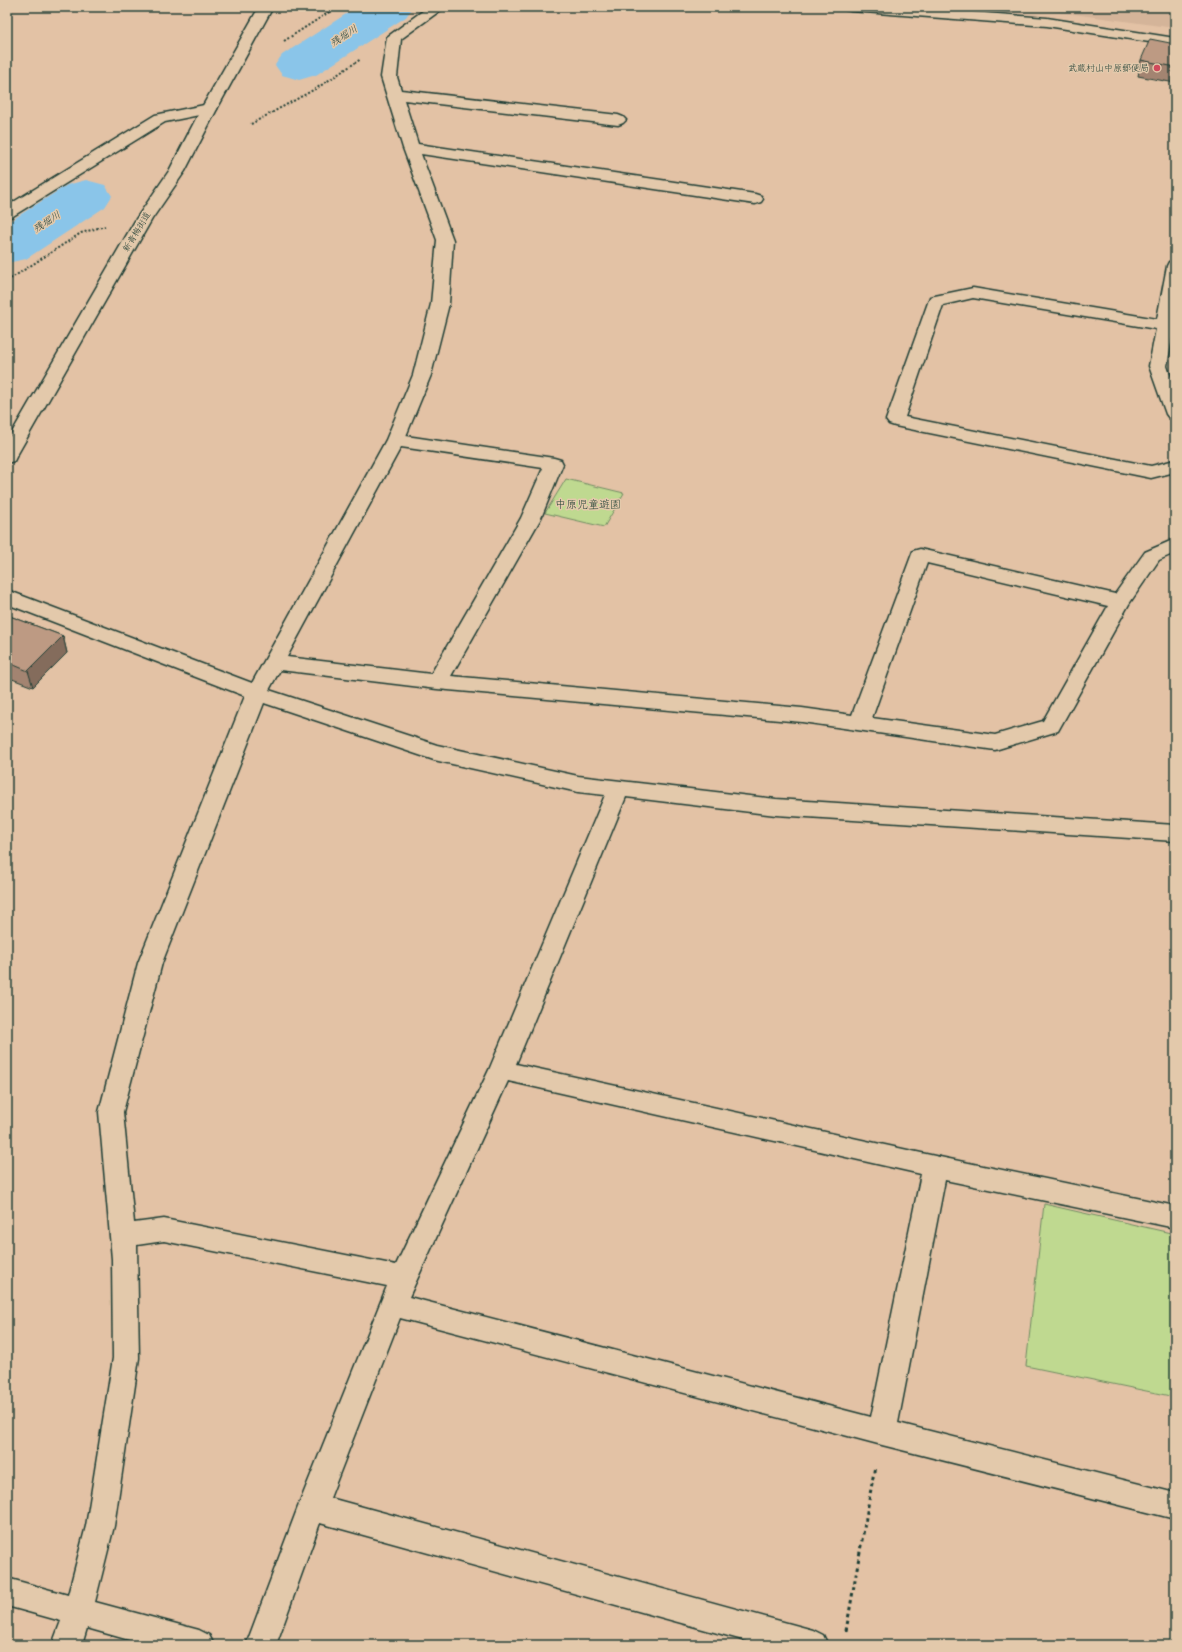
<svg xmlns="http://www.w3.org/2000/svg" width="1182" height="1652" font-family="Pangolin,'Klee One',sans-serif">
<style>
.built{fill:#d4b499}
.green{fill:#bfd990;stroke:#6f8b62}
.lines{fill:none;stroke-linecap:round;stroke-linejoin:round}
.river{fill:#8ac5e9;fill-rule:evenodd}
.minor-casing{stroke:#1f3d34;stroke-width:3}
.major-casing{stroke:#1f3d34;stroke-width:3}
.path-far1{stroke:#1f3d34;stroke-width:2;stroke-dasharray:2 2;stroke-linecap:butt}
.path{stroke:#1f3d34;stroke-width:3;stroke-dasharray:3.5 3.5;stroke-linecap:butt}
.minor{fill:#e3c9ab;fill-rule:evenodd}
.major{fill:#e3c9ab;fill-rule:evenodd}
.wall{fill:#a38471;stroke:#1f3d34}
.shaded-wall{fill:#846c5c;stroke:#1f3d34}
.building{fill:#bd9a83;stroke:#1f3d34}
.poi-dot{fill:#d1495b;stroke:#e3c9ab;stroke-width:1.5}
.labels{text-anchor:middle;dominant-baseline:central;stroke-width:3;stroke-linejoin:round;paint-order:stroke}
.far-poi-label{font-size:9px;fill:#1f3d34;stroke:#e3c9ab;text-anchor:end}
.far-street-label{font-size:9px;fill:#1f3d34;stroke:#e3c9ab}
.far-water-label{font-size:10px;font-style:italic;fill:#24443d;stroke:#e3c9ab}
.park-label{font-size:11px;fill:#274539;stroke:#e3c9ab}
</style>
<rect width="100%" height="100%" fill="#e3c2a5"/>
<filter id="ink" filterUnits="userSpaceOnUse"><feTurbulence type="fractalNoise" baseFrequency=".025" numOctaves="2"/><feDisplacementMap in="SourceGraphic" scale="8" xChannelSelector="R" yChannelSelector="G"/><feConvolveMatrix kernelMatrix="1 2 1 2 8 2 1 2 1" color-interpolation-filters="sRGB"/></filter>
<g filter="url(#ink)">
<path class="built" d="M1023,7H1175V28Z"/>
<g class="green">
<path d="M566,479L624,493L604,527L545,513Z"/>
<path d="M1044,1204L1175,1234V1397L1026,1366Z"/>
</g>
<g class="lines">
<g class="river">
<path d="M357,7H413L406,17L316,75L299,80L282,75L275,65L282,55Z"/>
<path d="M86,180L105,185L112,196L105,207L26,259L7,263V223L67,185Z"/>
</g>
<g class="minor-casing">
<g id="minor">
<path d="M428,7H445L401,39L397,77L401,90L618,115L623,117L626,120L623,123L618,125L404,100L418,144L755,194L761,196L763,199L761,202L755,204L421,154L453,240L449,304L431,375L406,436L554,458L561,460L563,464L541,518L451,676L802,708L852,715L913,551L920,549L1115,594L1145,552L1175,539V553L1159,560L1129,604L1058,731L995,750L802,722L437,689L280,670L269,690L437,745L578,776L776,799L1175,825V841L776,815L626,797L516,1064L935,1156L1175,1206V1228L945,1180L898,1423L1175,1493V1519L882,1445L400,1318L330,1498L813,1630L823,1635L828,1645H761L320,1523L276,1645H246L298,1507L387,1286L164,1241L137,1245L139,1358L114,1526L95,1602L199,1630L209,1635L214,1645H147L87,1628L82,1645H52L61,1621L7,1606V1578L68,1595L86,1526L113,1358L112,1259L99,1112L138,963L245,696L7,604V590L252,683L386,440L413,375L431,304L437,240L403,148L381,77L387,37ZM401,447L543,468L521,518L431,674L287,657ZM927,563L1108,606L1043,721L995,735L872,718ZM264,703L434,760L578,792L605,795L489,1070L396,1265L164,1219L134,1223L123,1112L162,963ZM508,1081L921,1174L871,1417L409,1297Z"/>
<path d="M844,7H908L1047,18L1175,38V46L1047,26L851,11L846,10Z"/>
<path d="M209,104L214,106L217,109L214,112L165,122L13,216L7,218V206L155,115Z"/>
<path d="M1175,261V332H1173L1167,366L1175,389V419L1169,418L1166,414L1149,366L1156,329L973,298L943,305L905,417L1151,466L1175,460V472L1151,478L895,426L889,424L886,420L930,297L973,288L1157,319L1167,266L1169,262Z"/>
</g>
</g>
<g class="major-casing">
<path id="major" d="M259,7H273L217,109L185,171L152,219L16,457L14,461L7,463V441L136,219L169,171L201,109Z"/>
</g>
<g class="path-far1">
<path d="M284,41L337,7"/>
<path d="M251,124L317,88L361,59"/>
<path d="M7,281L81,233L105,226"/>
</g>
<path class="path" d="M846,1631L875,1466"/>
<use href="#minor" class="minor"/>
<use href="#major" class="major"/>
</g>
<g class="wall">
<path d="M1175,44V83L1138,76L1141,60Z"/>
<path d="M7,615L63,636L67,653L33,687L7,677Z"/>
</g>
<path class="shaded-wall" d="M63,636L67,653L33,687L28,671Z"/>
<g class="building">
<path d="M1150,39L1175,44V67L1141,60Z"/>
<path d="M7,615L63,636L28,671L7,662Z"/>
</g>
</g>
<circle class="poi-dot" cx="1157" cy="68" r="4"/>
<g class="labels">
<g class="far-poi-label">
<text x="1149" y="68">武蔵村山中原郵便局</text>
</g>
<g class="far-street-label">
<text transform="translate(137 232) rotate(-59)">新青梅街道</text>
</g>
<g class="far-water-label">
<text transform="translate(344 36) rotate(-33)">残堀川</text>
<text transform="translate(47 222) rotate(-33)">残堀川</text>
</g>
<g class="park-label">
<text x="588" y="504">中原児童遊園</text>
</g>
</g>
<rect width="1182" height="1652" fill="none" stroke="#e3c9ab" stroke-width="24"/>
<rect x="12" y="12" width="1158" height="1628" fill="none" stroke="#1f3d34" stroke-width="1.5" filter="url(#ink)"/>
</svg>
